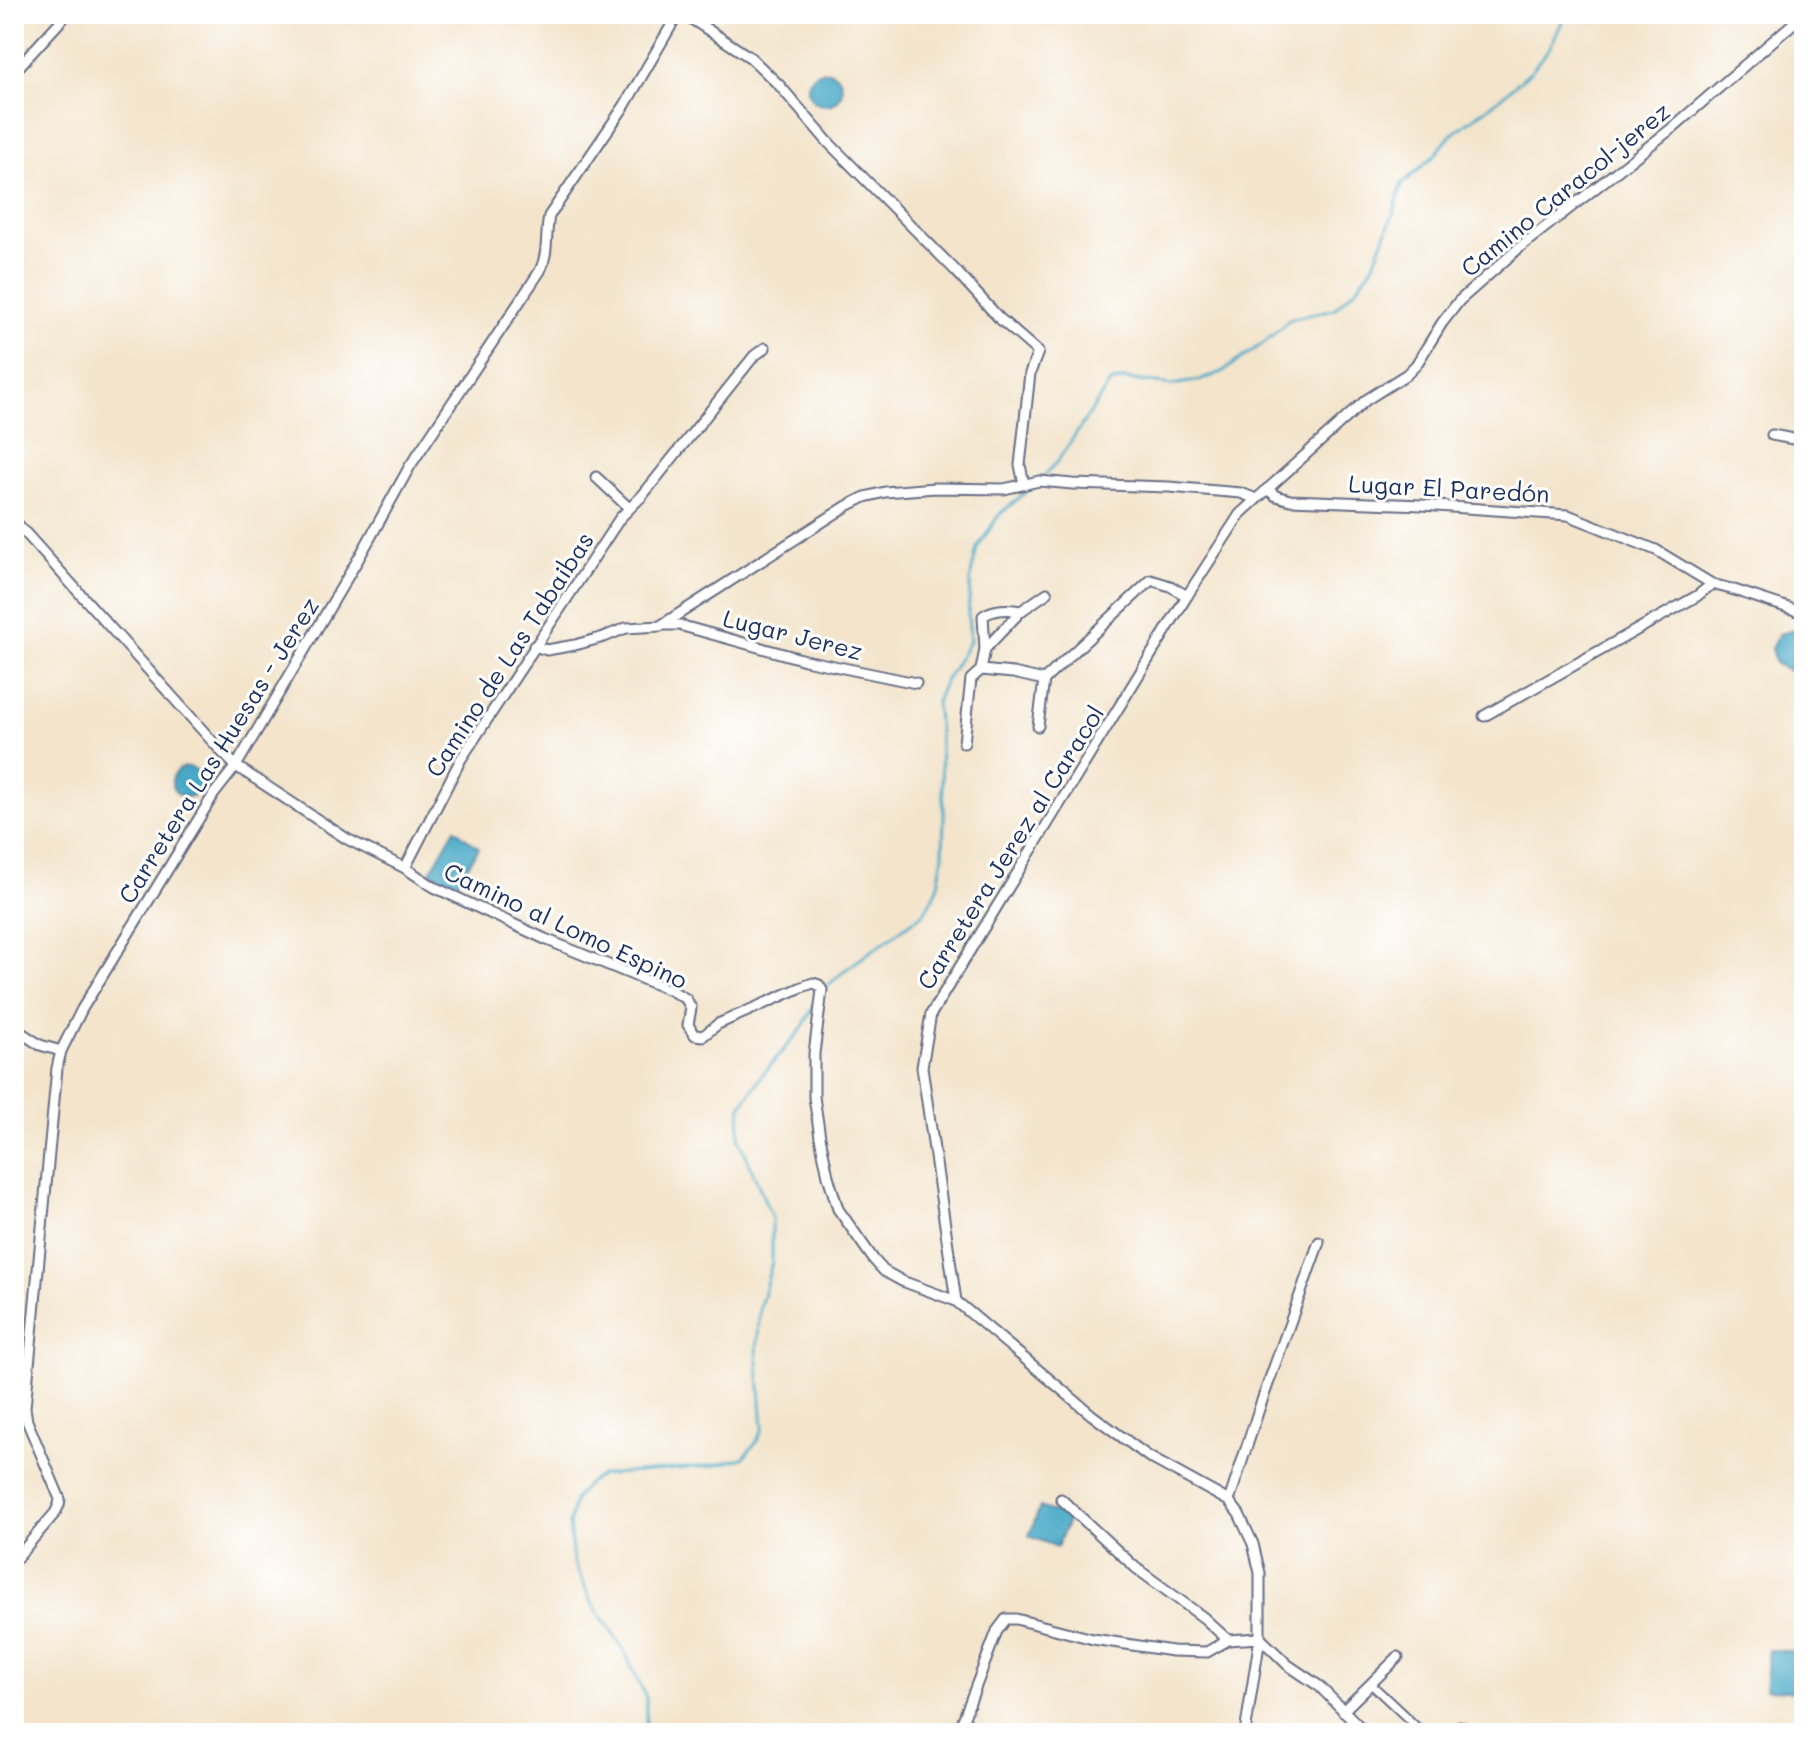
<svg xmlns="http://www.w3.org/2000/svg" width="1818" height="1747" font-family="Mali,sans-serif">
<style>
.water{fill:#46a9c6;stroke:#306c92;stroke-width:2}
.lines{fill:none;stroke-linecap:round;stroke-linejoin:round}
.stream{stroke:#46a9c6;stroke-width:3}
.pedestrian-casing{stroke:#676e84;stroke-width:11}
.minor-casing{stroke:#676e84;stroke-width:13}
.pedestrian{stroke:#fff;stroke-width:7}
.minor{stroke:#fff;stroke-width:9}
.labels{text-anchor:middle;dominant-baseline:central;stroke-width:6;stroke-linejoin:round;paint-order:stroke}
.street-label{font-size:24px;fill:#1b2f5e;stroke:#fff}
</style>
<rect width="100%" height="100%" fill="#fff"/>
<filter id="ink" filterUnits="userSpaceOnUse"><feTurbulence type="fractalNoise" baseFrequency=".0125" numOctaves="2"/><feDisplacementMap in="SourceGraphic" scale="16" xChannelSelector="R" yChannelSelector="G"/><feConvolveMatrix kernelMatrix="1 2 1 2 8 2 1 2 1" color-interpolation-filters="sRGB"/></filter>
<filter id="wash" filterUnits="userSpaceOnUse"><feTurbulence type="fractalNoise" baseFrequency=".006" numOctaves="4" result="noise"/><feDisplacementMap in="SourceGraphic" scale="32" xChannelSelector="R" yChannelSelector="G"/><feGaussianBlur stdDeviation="1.8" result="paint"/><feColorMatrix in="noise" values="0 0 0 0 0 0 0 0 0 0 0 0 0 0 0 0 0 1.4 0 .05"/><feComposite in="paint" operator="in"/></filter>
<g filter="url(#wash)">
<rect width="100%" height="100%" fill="#f3e4cb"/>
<g class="water">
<circle cx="825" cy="88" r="17"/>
<path d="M1794,630L1804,636V665L1788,670L1775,663L1771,648L1779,634Z"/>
<circle cx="187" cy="782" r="15"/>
<path d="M455,829L479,848L456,885L430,872Z"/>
<path d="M1040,1507L1069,1518L1057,1547L1029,1536Z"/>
<path d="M1769,1650L1804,1652V1693L1765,1689Z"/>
</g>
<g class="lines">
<g class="stream">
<path d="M1043,477L1057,462L1110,383L1124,379L1173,385L1201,380L1222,372L1265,342L1290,319L1334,309L1356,289L1373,266L1394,212L1402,184L1434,156L1451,135L1498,100L1532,70L1550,47L1566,14"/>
<path d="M823,990L845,970L924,913L937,890L943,855L944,813L939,732L936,702L943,685L970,640L968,614L971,575L977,548L999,515L1034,485"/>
<path d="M646,1733V1698L624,1650L592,1603L573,1561L569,1524L575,1499L588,1483L602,1475L711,1466L743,1458L756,1443L763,1428L757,1350L760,1307L772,1262V1218L739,1138L741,1107L762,1075L801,1030L817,1000"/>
</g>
</g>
</g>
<g filter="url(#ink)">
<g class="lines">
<g class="pedestrian-casing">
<path id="pedestrian" d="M1371,1684L1423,1733"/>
</g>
<g class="minor-casing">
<g id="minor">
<path d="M684,14L751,58L780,86L828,142L956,271L999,318L1038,352L1030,373L1020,465L1024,484"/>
<path d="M14,72L67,14"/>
<path d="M1772,435L1804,441"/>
<path d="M596,477L629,508"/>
<path d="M1267,489L1276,496L1290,500L1422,505L1568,515L1656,550L1712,584L1731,589L1804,613"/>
<path d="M14,520L222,752L236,766L347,839L405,868L434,887L545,939L672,991L686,999L691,1008L688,1025L695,1035L703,1036L718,1024L802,987L813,983L819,985L822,990L814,1054V1097L820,1137L828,1176L838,1209L874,1260L884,1271L902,1281L956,1301L1092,1415L1149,1457L1229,1501L1239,1514L1253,1544L1260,1573V1638L1245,1733"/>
<path d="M663,625H679L805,660L916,683"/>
<path d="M534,646L547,650L575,645L604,637L626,628L660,626L847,506L865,497L885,492L935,488L1004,489L1039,481L1073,484L1169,487L1241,493L1256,499"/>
<path d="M985,649L1021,611L1047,593"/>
<path d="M981,670L985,649L983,616C993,609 1009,608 1021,611"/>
<path d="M1484,716L1697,596L1712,584"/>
<path d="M1038,726L1044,680L1151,580L1170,586L1187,596"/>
<path d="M964,743L971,679L981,670L1013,673L1044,680"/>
<path d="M405,868L461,759L620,518L642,496L754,356L765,348"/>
<path d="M14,1028L40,1045L61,1051"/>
<path d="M956,1301L922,1067L931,1014L1187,596L1240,514L1366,400L1407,374L1416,365L1442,323L1459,301L1520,247L1671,129L1804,14"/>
<path d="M1061,1499L1136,1568L1204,1618L1228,1640"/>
<path d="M1229,1501L1259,1409L1319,1242"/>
<path d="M14,1561L55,1513L59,1505L60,1499L27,1421L25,1408L57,1068L61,1051L82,1009L214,794L236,766L360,556L410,466L540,271C549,252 545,236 549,216L625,105L678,14"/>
<path d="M1343,1711L1398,1657"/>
<path d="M963,1720L980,1733"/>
<path d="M960,1733L963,1720L997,1631L1006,1619H1016L1093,1639L1172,1651L1207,1652L1228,1640L1260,1638L1288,1665L1319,1686L1366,1733"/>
<path d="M1449,1733L1460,1726L1479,1733"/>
</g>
</g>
<use href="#pedestrian" class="pedestrian"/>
<use href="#minor" class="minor"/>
</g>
</g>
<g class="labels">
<g class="street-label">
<text transform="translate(1565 189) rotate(-39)">Camino Caracol-jerez</text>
<text transform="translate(1449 488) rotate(3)">Lugar El Paredón</text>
<text transform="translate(793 634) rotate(14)">Lugar Jerez</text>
<text transform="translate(509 654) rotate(-57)">Camino de Las Tabaibas</text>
<text transform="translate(218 750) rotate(-58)">Carretera Las Huesas - Jerez</text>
<text transform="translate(1010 847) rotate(-58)">Carretera Jerez al Caracol</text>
<text transform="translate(566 925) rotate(25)">Camino al Lomo Espino</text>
</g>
</g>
<rect width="1818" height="1747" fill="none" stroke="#fff" stroke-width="48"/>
</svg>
